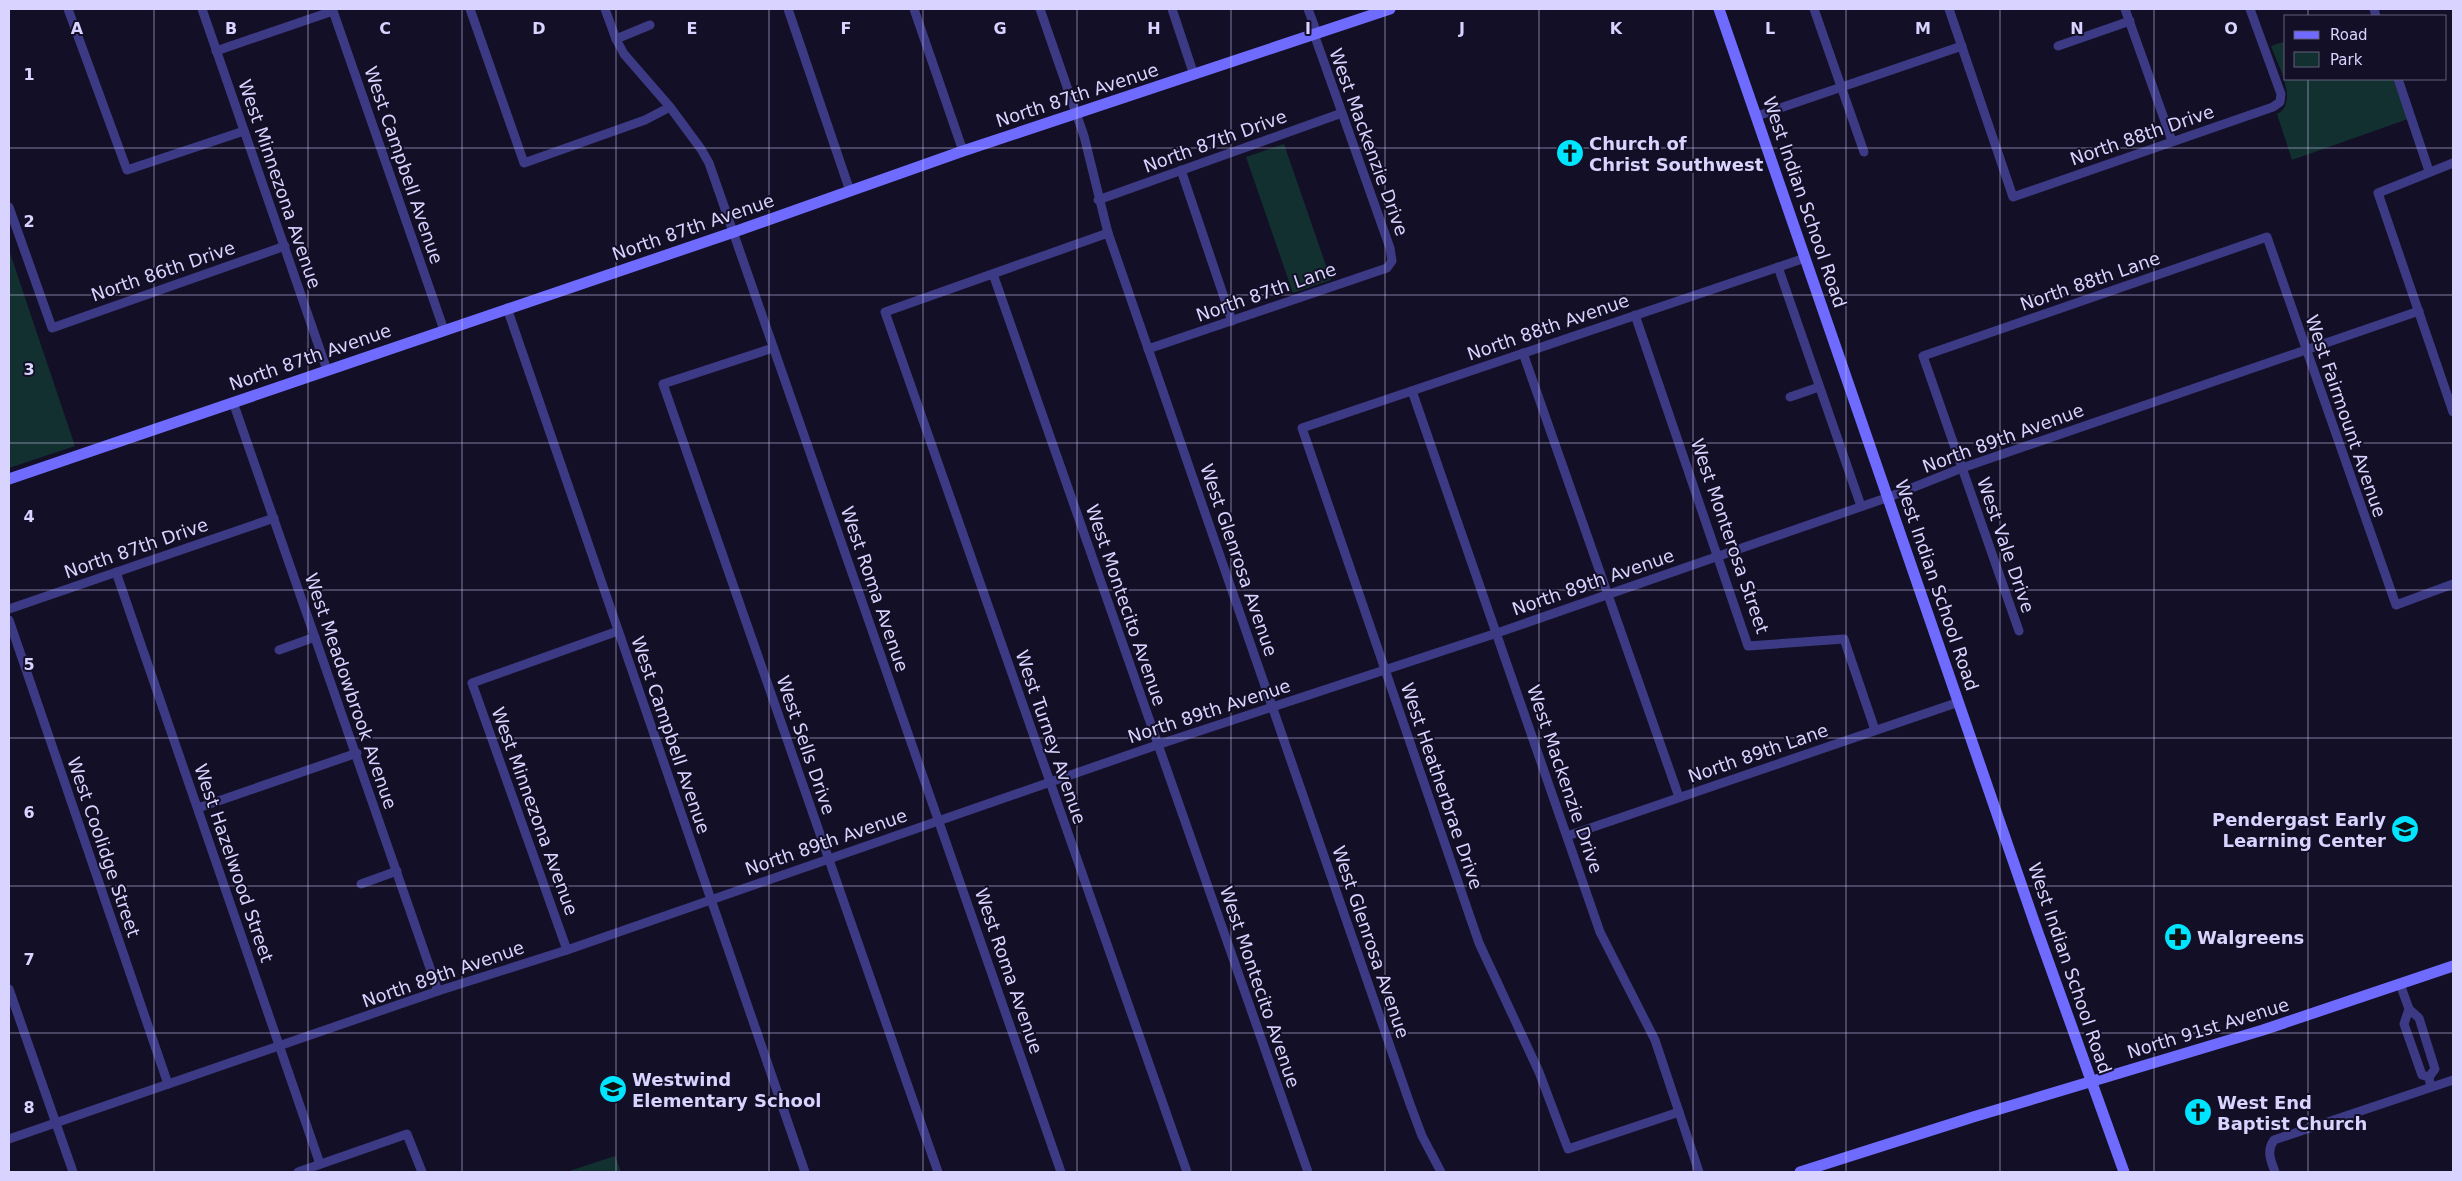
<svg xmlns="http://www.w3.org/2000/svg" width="2462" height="1181" font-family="'DejaVu Sans',sans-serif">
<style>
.green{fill:#12302f}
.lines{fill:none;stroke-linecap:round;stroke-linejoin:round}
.street{stroke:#3d3a85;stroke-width:9}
.secondary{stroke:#6f6bff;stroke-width:11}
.grid{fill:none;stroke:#d9d4ff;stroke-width:1;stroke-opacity:0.55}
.labels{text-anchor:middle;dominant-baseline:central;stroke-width:4;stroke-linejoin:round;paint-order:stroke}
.street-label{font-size:18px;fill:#d9d4ff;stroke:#130f26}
.poi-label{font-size:18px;font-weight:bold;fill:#d9d4ff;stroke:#130f26;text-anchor:start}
.grid-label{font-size:16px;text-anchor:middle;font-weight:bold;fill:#d9d4ff;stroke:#130f26;stroke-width:4;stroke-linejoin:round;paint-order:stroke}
</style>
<rect width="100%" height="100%" fill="#130f26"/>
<g class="green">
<path d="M2286,41V79H2393L2408,119L2292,160L2277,114C2300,102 2277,64 2271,46Z"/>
<path d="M1284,144L1331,280L1293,293L1246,157Z"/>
<path d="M9,250L75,446L9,468Z"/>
<path d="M615,1156L621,1172H566Z"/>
</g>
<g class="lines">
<g class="street">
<path d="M68,9L127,170L244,131"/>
<path d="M202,9L327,370"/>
<path d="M470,9L524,163L645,120L670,107"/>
<path d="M605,9L616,39L624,54L670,107L701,149L709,163L1061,1172"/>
<path d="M788,9L850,191"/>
<path d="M914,9L963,151"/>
<path d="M1040,9L1084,136L1108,233L1410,1104L1422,1136L1441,1172"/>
<path d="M1172,9L1194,75"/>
<path d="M1308,9L1317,33"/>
<path d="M1814,9L1864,152"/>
<path d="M1949,9L2013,197L2273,107L2280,102L2281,94L2250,9"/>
<path d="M2125,9L2172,141"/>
<path d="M2374,9L2376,16"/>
<path d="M616,39L650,25"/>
<path d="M2058,46L2130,21"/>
<path d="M216,51L333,11L444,330"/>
<path d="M2398,79L2429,171"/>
<path d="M1757,116L1962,46"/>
<path d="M2453,163L2378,193L2453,412"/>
<path d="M1181,170L1232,321"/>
<path d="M1098,200L1342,113"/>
<path d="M9,207L52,328L285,246"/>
<path d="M1108,233L885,312L1187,1172"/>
<path d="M1778,267L1861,506"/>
<path d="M993,274L1308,1172"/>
<path d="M507,308L805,1172"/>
<path d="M1635,315L1748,646L1844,639L1875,730"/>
<path d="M773,348L663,384L938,1172"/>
<path d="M1148,349L1387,268L1392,261L1390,248L1314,34"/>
<path d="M1523,353L1679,797"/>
<path d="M1412,391L1600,932L1655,1040L1699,1172"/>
<path d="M1790,397L1819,387"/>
<path d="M233,402L438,991"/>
<path d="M116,572L320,1164"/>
<path d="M9,609L274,518"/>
<path d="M9,620L168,1084"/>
<path d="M2019,631L1923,356L2267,237L2396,605L2453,584"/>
<path d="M279,650L315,637"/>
<path d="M198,808L357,753"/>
<path d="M1567,836L1959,702"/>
<path d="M361,884L397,871"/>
<path d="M567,950L472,683L618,631"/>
<path d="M2400,984L2409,1009L2419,1018L2435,1069L2429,1077"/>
<path d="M9,989L73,1172"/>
<path d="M2409,1009L2404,1024L2422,1075L2429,1077L2430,1083"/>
<path d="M1679,1112L1568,1149L1539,1072L1479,943L1302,428L1805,258"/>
<path d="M9,1139L438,991L567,950L1157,745L1497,633L1889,497L1962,468L2419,311"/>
<path d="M298,1172L407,1134L422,1172"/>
<path d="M2275,1172C2271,1161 2266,1151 2274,1140L2453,1080"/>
</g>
<g class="secondary">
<path d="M1719,9L2037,930L2124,1172"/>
<path d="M9,479L734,232L963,151L1390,9"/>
<path d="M1800,1172L1973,1117L2263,1030L2453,966"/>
</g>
</g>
<path class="grid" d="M154,9V1172M308,9V1172M462,9V1172M616,9V1172M769,9V1172M923,9V1172M1077,9V1172M1231,9V1172M1385,9V1172M1539,9V1172M1693,9V1172M1846,9V1172M2000,9V1172M2154,9V1172M2308,9V16M2308,79V1172M9,148H2453M9,295H2453M9,443H2453M9,590H2453M9,738H2453M9,886H2453M9,1033H2453"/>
<defs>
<g id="church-disc" transform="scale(1.4375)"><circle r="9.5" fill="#00e5ff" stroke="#130f26"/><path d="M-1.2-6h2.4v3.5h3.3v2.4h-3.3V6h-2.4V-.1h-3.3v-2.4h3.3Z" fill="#111"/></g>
<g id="school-disc" transform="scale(1.4375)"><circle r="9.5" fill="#00e5ff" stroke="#130f26"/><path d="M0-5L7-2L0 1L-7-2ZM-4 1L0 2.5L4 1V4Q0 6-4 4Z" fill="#111"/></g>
<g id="pharmacy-disc" transform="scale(1.4375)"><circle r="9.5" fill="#00e5ff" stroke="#130f26"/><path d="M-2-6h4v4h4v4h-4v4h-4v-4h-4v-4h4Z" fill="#111"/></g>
</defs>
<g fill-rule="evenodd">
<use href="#church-disc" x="1570" y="153"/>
<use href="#school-disc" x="2405" y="829"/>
<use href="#pharmacy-disc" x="2178" y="937"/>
<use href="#school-disc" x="613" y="1089"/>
<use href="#church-disc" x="2198" y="1112"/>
</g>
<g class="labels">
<g class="street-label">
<text transform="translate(1077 95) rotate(-18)">North 87th Avenue</text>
<text transform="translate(2142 135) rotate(-19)">North 88th Drive</text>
<text transform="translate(1215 141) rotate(-20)">North 87th Drive</text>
<text transform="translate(1369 142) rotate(70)">West Mackenzie Drive</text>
<text transform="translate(404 165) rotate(71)">West Campbell Avenue</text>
<text transform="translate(280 184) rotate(71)">West Minnezona Avenue</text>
<text transform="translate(1805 202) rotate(71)">West Indian School Road</text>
<text transform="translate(693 227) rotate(-19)">North 87th Avenue</text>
<text transform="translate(163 271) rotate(-19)">North 86th Drive</text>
<text transform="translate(2090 281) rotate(-19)">North 88th Lane</text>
<text transform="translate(1266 292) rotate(-19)">North 87th Lane</text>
<text transform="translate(1548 327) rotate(-19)">North 88th Avenue</text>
<text transform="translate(310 357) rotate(-19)">North 87th Avenue</text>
<text transform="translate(2346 416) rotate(71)">West Fairmount Avenue</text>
<text transform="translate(2003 438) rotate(-20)">North 89th Avenue</text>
<text transform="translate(1730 536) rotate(71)">West Monterosa Street</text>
<text transform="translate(2006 545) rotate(71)">West Vale Drive</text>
<text transform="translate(136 548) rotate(-19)">North 87th Drive</text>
<text transform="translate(1239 560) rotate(71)">West Glenrosa Avenue</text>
<text transform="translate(1593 582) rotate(-19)">North 89th Avenue</text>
<text transform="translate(1937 585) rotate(71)">West Indian School Road</text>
<text transform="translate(875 589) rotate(71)">West Roma Avenue</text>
<text transform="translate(1126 605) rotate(71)">West Montecito Avenue</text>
<text transform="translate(351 691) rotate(71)">West Meadowbrook Avenue</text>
<text transform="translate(1209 711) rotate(-18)">North 89th Avenue</text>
<text transform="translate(671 735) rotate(71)">West Campbell Avenue</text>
<text transform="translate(1051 737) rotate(71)">West Turney Avenue</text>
<text transform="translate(806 745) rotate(71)">West Sells Drive</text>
<text transform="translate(1758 753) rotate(-19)">North 89th Lane</text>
<text transform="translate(1565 779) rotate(71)">West Mackenzie Drive</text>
<text transform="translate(1442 786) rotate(71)">West Heatherbrae Drive</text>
<text transform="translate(535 811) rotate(70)">West Minnezona Avenue</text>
<text transform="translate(826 842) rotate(-19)">North 89th Avenue</text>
<text transform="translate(104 847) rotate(71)">West Coolidge Street</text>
<text transform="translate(234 863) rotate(71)">West Hazelwood Street</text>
<text transform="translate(1371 942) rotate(71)">West Glenrosa Avenue</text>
<text transform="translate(2070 968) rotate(71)">West Indian School Road</text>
<text transform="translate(1009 971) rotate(71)">West Roma Avenue</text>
<text transform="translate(443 974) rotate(-19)">North 89th Avenue</text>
<text transform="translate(1260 987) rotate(71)">West Montecito Avenue</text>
<text transform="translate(2208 1028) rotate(-17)">North 91st Avenue</text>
</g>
<g class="poi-label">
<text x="1589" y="143">Church of<tspan x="1589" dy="21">Christ Southwest</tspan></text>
<text x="2386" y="819" text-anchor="end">Pendergast Early<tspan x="2386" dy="21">Learning Center</tspan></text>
<text x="2197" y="937">Walgreens</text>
<text x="632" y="1079">Westwind<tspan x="632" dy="21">Elementary School</tspan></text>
<text x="2217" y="1102">West End<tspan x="2217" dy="21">Baptist Church</tspan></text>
</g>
</g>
<g class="grid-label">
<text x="77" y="34">A</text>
<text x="231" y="34">B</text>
<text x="385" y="34">C</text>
<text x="539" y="34">D</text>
<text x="692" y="34">E</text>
<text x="846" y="34">F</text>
<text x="1000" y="34">G</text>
<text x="1154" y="34">H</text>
<text x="1308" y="34">I</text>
<text x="1462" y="34">J</text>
<text x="1616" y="34">K</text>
<text x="1770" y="34">L</text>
<text x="1923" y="34">M</text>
<text x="2077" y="34">N</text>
<text x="2231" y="34">O</text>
<text x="29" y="80">1</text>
<text x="29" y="227">2</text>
<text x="29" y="375">3</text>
<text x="29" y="522">4</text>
<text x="29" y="670">5</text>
<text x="29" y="818">6</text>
<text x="29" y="965">7</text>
<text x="29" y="1113">8</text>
</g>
<rect width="2462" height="1181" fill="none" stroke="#d9d4ff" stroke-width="20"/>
<rect x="2284" y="15" width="162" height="65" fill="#130f26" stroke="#625e7d"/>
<rect x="2294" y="31" width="25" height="8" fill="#6f6bff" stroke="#625e7d"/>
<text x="2330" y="40" font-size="15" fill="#d9d4ff">Road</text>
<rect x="2294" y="52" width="25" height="15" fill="#12302f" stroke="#625e7d"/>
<text x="2330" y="65" font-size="15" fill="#d9d4ff">Park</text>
</svg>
